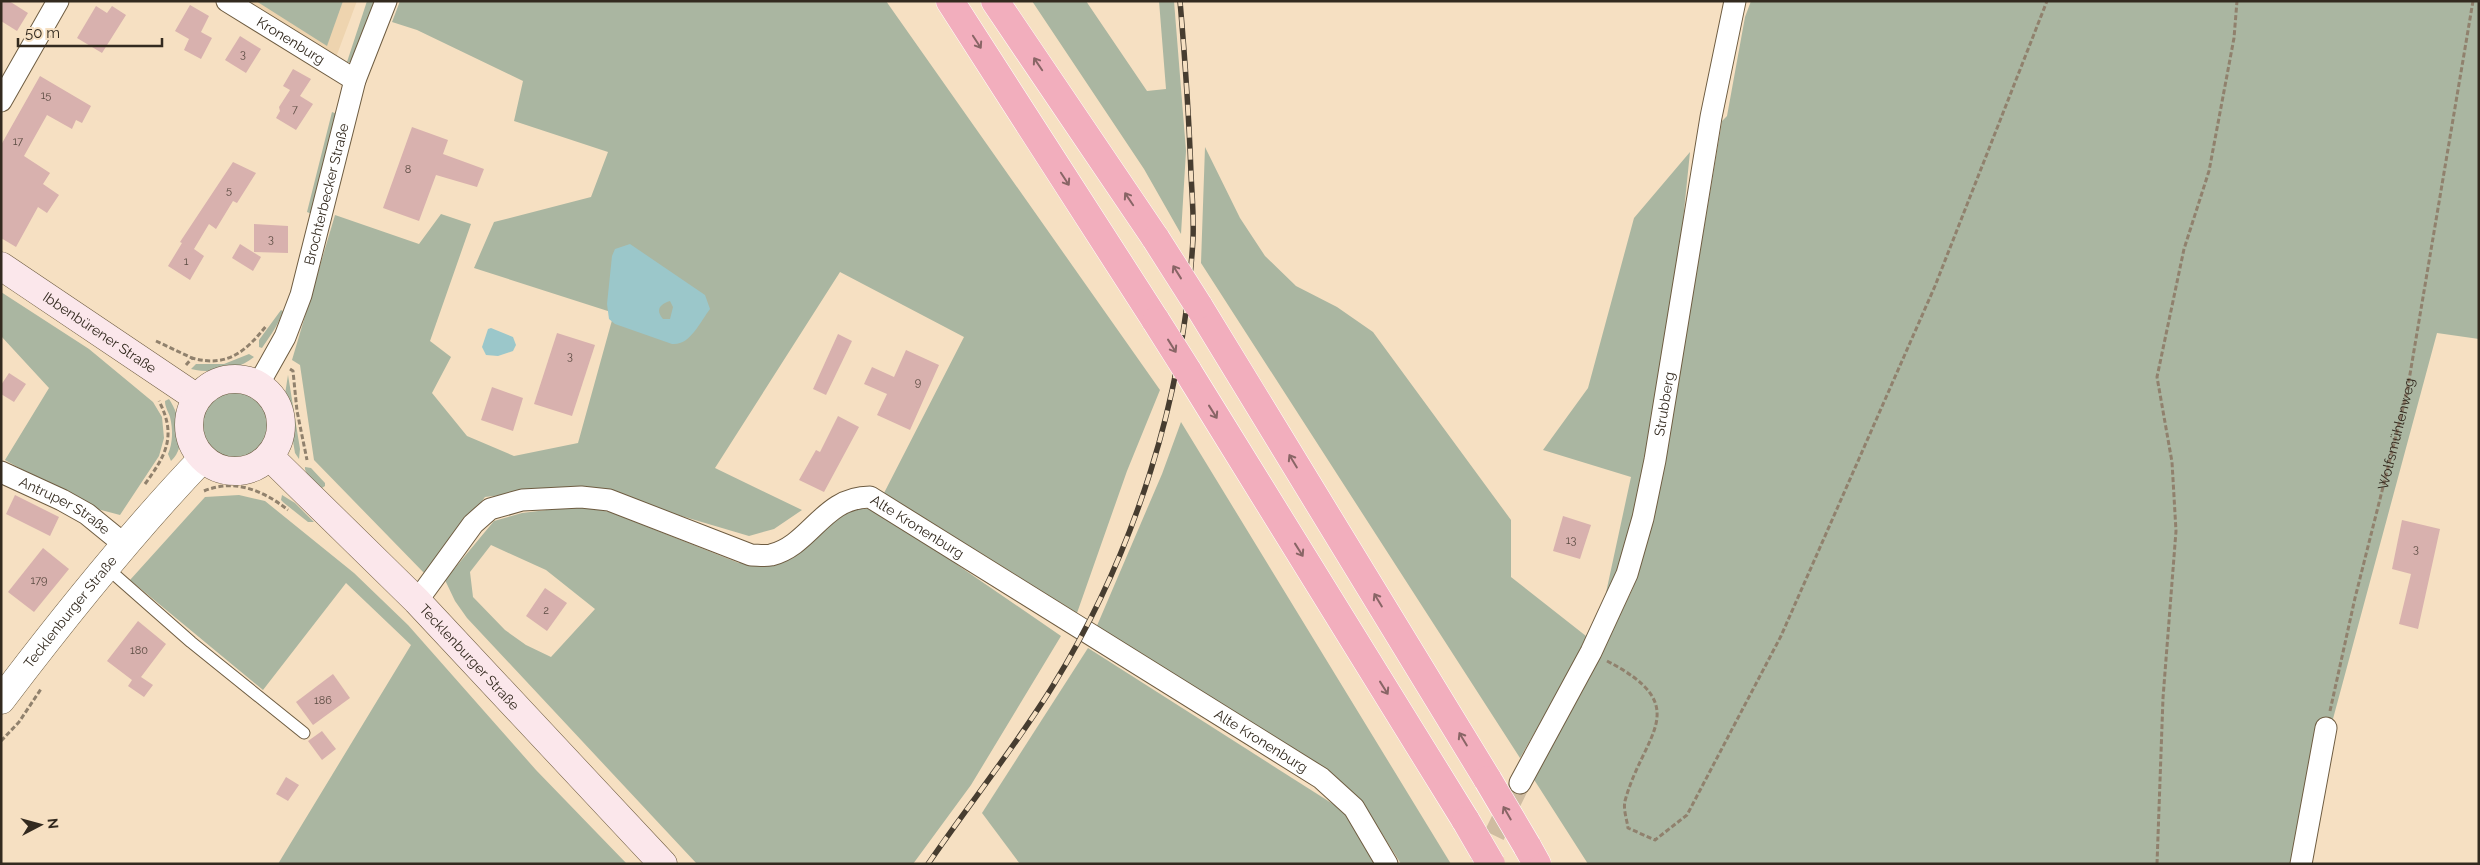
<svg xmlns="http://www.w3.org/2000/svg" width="2480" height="865" font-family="Raleway,sans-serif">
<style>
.built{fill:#eed4af}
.green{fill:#aab6a1;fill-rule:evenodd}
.water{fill:#9bc7ca;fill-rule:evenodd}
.building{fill:#d8b1ae}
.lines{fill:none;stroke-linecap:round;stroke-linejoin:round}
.minor-tunnel{stroke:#cfbca1;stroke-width:21;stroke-dasharray:21 11;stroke-linecap:butt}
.service-casing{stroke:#6e5c41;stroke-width:13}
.minor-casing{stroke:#6e5c41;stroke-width:23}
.tertiary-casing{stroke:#6e5c41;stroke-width:29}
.secondary-casing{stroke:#6e5c41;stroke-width:29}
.motorway-casing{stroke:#fff;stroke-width:29}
.path{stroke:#90816d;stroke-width:3;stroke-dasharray:5 2.5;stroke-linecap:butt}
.service{stroke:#fff;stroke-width:11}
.minor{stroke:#fff;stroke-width:21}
.tertiary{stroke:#fff;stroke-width:28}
.secondary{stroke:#fbe7eb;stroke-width:28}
.motorway{stroke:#f2aebd;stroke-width:28}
.rail-casing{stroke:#473d30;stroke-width:5.5}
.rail{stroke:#f6e0c2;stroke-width:4;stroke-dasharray:11;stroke-linecap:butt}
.motorway-bridge-casing{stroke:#fff;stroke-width:29;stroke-linecap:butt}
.motorway-bridge{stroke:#f2aebd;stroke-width:28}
.oneway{stroke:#896566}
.labels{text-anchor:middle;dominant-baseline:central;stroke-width:4;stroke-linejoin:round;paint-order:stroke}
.number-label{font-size:11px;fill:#5c4c43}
.street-label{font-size:14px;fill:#332a1f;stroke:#f6e0c2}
</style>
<rect width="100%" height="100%" fill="#f6e0c2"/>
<path class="built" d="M241,1H357L335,60Z"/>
<g class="green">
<path d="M256,1H343L327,46Z"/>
<path d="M367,1H374L355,57L351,62H347Z"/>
<path d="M400,1H886L1160,390L1127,471L1077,613L884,493L964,337L840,272L715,468L802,510L774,529L749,536L580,486L485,497L426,575L314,460L300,365L292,360L335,215L419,244L441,214L471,224L430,341L451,357L432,393L467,436L514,456L578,443L614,313L474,268L494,222L591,197L608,152L514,121L523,81L417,30L392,22Z"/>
<path d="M1032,1H1086L1147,91L1166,89L1159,1H1174L1186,151L1181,234L1144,169Z"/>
<path d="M1751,1H2479V339L2437,333L2330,730L2306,864H1588L1533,778L1590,677L1633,588L1674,408L1722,121L1727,116L1745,17Z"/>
<path d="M332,112L337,114L312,214L307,212Z"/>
<path d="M1205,147L1240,218L1265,256L1296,286L1337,307L1373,332L1511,520V577L1586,636L1604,602L1631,477L1543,450L1588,388L1634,218L1690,152L1677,280L1652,418L1636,504L1613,584L1572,667L1520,758L1201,263Z"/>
<path d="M1,292L89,349L153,402L162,417L164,438L159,456L120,515L86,506L5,460L49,388L1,336Z"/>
<path d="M281,310L283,311C279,324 270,336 262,348L259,347V340Z"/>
<path d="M249,354L254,357C236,371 213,374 191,369L196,364H224Z"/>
<path d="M288,375L300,449L299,459L295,453L285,394Z"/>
<circle cx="234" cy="425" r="35"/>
<path d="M169,399C180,415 188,446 171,461L168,454C173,443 173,429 170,417C168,411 165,407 165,401Z"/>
<path d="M1181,422L1451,864H1401L1364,805L1284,744L1096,628L1162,474Z"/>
<path d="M305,467L311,468L325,483V486L322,488C316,483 304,474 305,467Z"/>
<path d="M239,495L265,501L354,573L408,625L536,770L627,864H278L411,645L346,583L263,690L130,580L205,497Z"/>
<path d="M282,495L295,503L314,522H308L284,503L281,500Z"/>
<path d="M579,506L610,512L739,563L754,560L852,509H876L1061,636L971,785L913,864H697L467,618L455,601L445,580L494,521L522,513ZM491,545L546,570L595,609L551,657L526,645L505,630L473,597L470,572Z"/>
<path d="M1088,648L1344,811L1375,864H1020L982,813Z"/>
</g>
<g class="water">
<path d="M630,244L705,295L710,309C700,322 690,346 672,344L615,324L609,319L607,304L612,256L615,249ZM670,301L673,307L670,319H663C655,310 660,304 670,301Z"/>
<path d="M491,328L513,337L516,345L513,351L498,356L486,355L482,347L488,329Z"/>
</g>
<g class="building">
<path d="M1,1H9L28,13L17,31L1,21Z"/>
<path d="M190,5L209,16L201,32L212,38L201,59L184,50L189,39L175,31Z"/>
<path d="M96,6L107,13L112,6L126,15L102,53L77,38Z"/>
<path d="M240,36L261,49L246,73L225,60Z"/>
<path d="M293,69L311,79L300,96L313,104L296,130L276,118L280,111L279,107L290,90L283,86Z"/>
<path d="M40,76L91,106L82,123L76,120L72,129L47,115L24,156L50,173L43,184L59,195L47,213L38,207L16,247L1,238V145Z"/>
<path d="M412,127L448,140L443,154L484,169L477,187L436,175L419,221L383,208Z"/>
<path d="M233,162L256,173L237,203L233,201L216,229L209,224L194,249L204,256L190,280L168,266L182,243L180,242Z"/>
<path d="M254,224L288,226V253L254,252Z"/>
<path d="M240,244L261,257L253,271L232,258Z"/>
<path d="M557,333L595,345L572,416L534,404Z"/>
<path d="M838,334L852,341L826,395L813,389Z"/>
<path d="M906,350L939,365L910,430L877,415L887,394L864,384L872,367L894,377Z"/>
<path d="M9,373L26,384L14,402L1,394V385Z"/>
<path d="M492,387L523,398L513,431L481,420Z"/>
<path d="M838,416L859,427L824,492L799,480L816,450L820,452Z"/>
<path d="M15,495L59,517L50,536L6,514Z"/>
<path d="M1563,516L1591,525L1580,559L1553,551Z"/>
<path d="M2402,520L2440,529L2418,629L2399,624L2411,574L2392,569Z"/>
<path d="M43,548L69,569L34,612L8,592Z"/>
<path d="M545,588L567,603L547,631L526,616Z"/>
<path d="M138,621L166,644L141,677L153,685L144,697L128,686L132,680L107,661Z"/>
<path d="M333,674L350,698L313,725L296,702Z"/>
<path d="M322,731L336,749L322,760L308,741Z"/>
<path d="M286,777L299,785L288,801L276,794Z"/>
</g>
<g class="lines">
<path class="minor-tunnel" d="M1480,864L1520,783"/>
<g class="service-casing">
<path id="service" d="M107,568L191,642L304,733"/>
</g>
<g class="minor-casing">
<g id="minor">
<path id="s2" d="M227,1L355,80"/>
<path d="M1,101L58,1"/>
<path id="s3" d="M258,385L285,337L301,295L355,80L386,1"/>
<path id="s4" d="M1,472L62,500L87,514L125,545"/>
<path id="s5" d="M417,601L473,524L490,509L522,500L581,497L609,500L751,555C757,555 765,556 771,555C811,545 823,497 870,497L1321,778L1354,808L1387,864"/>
<path id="s6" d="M1520,783L1591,652L1627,574L1643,518L1655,460L1711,117L1735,1"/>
<path d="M2301,864L2326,728"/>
</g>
</g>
<g class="tertiary-casing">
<g id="tertiary">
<path id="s7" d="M1,700C64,617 130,534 203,458"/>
</g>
</g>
<g class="secondary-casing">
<g id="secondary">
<path id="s8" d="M1,266L197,398"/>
<circle cx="235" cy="425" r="46"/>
<path id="s9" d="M269,456L417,601L663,864"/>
</g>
</g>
<g class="motorway-casing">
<g id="motorway">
<path d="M950,1L1156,321"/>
<path d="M995,1L1156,239"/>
<path d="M1198,305L1488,780"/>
<path d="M1187,370L1466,821"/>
<path d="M1527,846L1537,864"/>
</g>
</g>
<g class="path">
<path d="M156,341L192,358"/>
<path d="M186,365L192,358C228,368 246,351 267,325"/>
<path d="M290,369L293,371L297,411L307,460"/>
<path d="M145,484C166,455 177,436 159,401"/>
<path d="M204,491C235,478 264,491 288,510"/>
<path d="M1607,661C1696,707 1643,734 1625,801C1623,809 1627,820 1628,828L1655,840L1687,815L1781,636L1935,286L2047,1"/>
<path id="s1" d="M2330,711L2355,598L2407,392L2473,1"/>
<path d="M1,741L19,722L41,689"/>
<path d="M2157,864L2163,698L2176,531L2172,462L2157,377L2184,249L2209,171L2234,38L2237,1"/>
</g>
<use href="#service" class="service"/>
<use href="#minor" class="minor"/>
<use href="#tertiary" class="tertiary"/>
<use href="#secondary" class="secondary"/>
<use href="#motorway" class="motorway"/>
<g class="rail-casing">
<path id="rail" d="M928,864C969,804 1016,746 1054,684C1136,550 1184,396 1193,239C1194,217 1192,195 1191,174C1189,116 1185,59 1180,1"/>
</g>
<use href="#rail" class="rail"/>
<g class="motorway-bridge-casing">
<g id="motorway-bridge">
<path d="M1156,239L1198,305"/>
<path d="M1156,321L1187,370"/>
<path d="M1488,780L1527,846"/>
<path d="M1466,821L1491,864"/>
</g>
</g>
<use href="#motorway-bridge" class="motorway-bridge"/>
</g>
<defs><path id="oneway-shaft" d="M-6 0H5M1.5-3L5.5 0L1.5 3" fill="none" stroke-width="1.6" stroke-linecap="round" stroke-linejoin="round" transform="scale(1.25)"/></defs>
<g class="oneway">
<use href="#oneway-shaft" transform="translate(977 42) rotate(57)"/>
<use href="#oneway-shaft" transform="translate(1038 64) rotate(-124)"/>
<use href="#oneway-shaft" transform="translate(1065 179) rotate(57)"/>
<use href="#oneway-shaft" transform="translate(1129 199) rotate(-124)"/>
<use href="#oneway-shaft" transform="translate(1177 272) rotate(-122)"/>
<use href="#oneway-shaft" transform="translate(1172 346) rotate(58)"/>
<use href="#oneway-shaft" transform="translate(1213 412) rotate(58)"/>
<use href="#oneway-shaft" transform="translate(1293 461) rotate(-121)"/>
<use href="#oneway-shaft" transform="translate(1299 550) rotate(58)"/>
<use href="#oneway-shaft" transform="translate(1378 600) rotate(-121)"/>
<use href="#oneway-shaft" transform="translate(1384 688) rotate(58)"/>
<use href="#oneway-shaft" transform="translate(1463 739) rotate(-121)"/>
<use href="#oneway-shaft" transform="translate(1507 813) rotate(-120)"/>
</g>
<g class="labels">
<g class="number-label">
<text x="243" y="54">3</text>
<text x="46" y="95">15</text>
<text x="295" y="109">7</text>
<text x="18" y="141">17</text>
<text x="408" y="169">8</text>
<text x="229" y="190">5</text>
<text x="271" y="239">3</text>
<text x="186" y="261">1</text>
<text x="570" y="356">3</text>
<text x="918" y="382">9</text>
<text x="1571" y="540">13</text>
<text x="2416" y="549">3</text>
<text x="39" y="580">179</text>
<text x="546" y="610">2</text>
<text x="139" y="650">180</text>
<text x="323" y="700">186</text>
</g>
<g class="street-label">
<text stroke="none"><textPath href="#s2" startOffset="75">Kronenburg</textPath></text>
<text stroke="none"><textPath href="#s3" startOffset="204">Brochterbecker Straße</textPath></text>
<text stroke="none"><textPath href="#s8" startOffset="119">Ibbenbürener Straße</textPath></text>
<text stroke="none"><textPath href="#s6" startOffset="409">Strubberg</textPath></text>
<text stroke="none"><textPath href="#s1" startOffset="285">Wolfsmühlenweg</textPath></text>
<text stroke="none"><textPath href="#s4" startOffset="72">Antruper Straße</textPath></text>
<text stroke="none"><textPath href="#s5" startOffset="584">Alte Kronenburg</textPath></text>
<text stroke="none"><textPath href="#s7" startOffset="112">Tecklenburger Straße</textPath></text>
<text stroke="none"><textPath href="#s9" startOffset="284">Tecklenburger Straße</textPath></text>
<text stroke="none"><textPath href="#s5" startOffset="989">Alte Kronenburg</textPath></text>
</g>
</g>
<rect width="2480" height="865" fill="none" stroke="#332a1f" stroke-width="5"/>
<g transform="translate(40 825) rotate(84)" stroke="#f6e0c2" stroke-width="4" paint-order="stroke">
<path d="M0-4L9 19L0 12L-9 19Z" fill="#332a1f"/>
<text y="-8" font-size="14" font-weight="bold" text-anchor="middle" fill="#332a1f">N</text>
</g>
<path d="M18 38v8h144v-8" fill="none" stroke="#332a1f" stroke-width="2.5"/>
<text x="25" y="38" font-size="15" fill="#332a1f" stroke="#f6e0c2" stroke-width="4" paint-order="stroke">50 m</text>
</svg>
